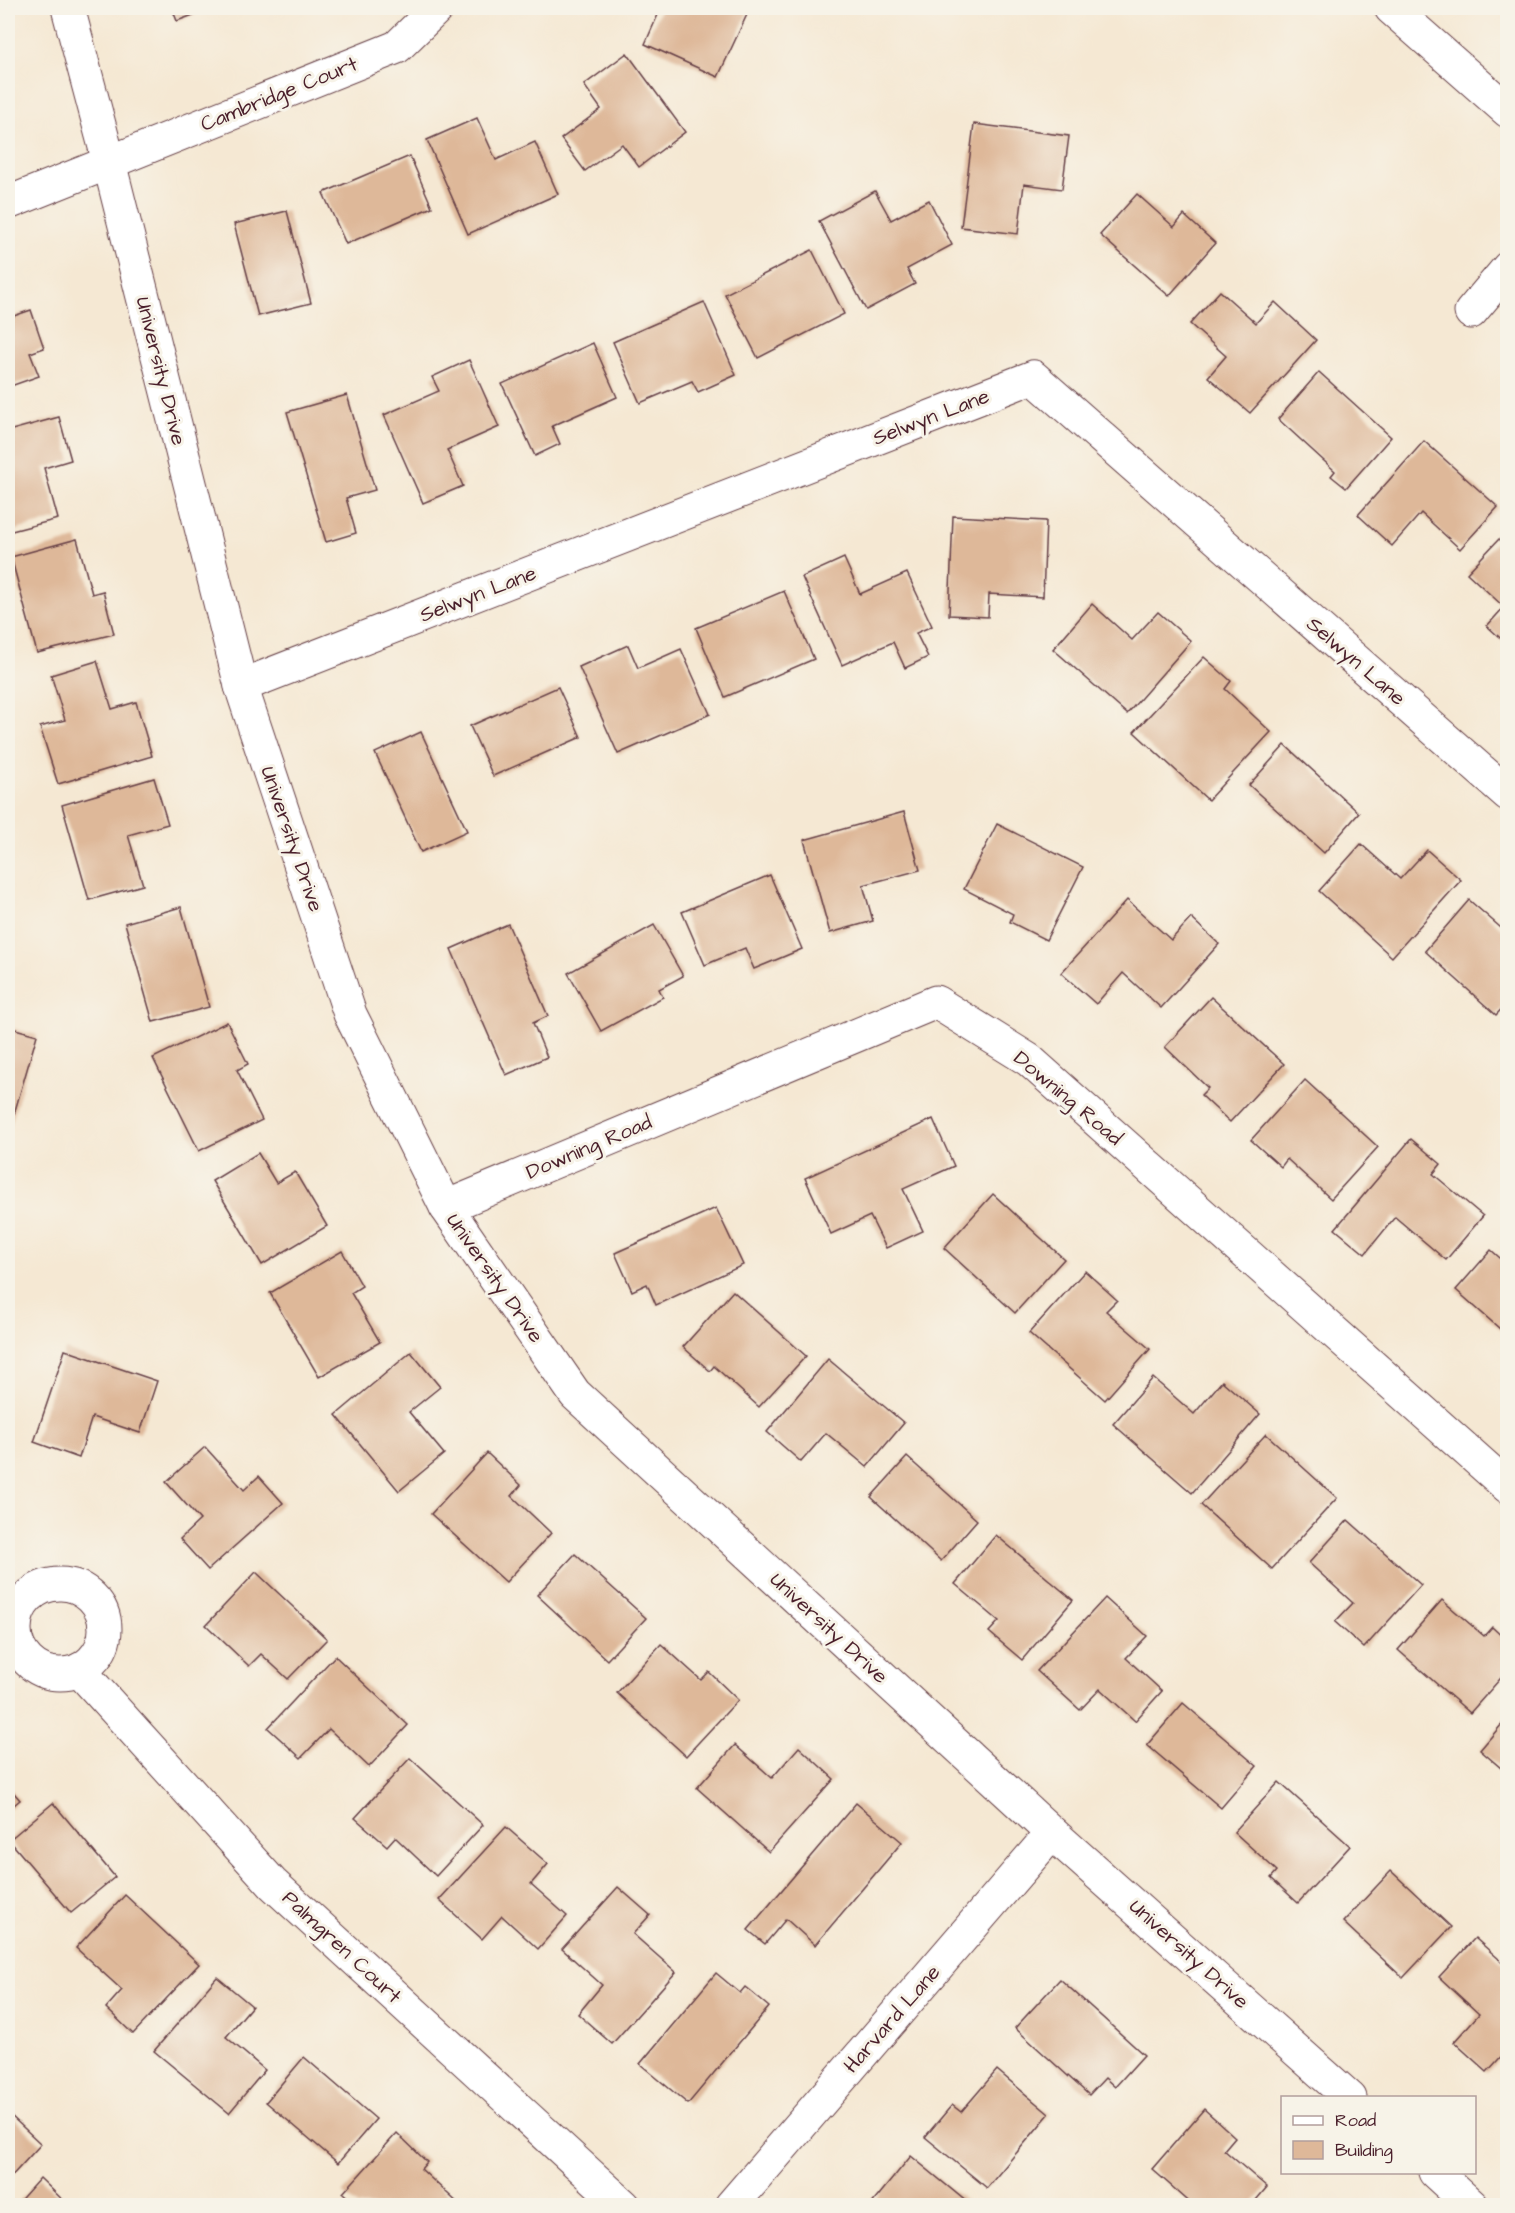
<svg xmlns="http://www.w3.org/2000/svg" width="1515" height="2213" font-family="'Architects Daughter',sans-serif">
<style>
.building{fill:#deb899}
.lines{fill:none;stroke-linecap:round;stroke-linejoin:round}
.minor-casing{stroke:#643d44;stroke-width:35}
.minor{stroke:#fff;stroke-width:33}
.labels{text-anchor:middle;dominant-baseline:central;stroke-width:6;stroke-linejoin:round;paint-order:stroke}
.street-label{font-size:21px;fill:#4a1f2b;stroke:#f7f3e8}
</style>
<rect width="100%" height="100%" fill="#f7f3e8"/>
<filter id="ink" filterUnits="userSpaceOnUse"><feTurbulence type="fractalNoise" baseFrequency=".0167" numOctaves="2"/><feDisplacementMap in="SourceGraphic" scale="12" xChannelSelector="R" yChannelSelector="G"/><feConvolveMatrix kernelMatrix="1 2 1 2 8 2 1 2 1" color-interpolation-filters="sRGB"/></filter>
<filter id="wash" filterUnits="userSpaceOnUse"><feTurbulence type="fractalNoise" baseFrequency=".008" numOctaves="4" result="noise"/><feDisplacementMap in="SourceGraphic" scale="24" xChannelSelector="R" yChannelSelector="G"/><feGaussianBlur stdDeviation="1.35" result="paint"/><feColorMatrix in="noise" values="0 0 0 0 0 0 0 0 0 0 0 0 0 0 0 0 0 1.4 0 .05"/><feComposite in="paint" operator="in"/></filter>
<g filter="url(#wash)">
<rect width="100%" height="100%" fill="#f5e8d3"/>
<g id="blocks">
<g class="building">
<path d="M172,8H212L177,21Z"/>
<path d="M661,8L672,11L674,8H750L718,77L645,44Z"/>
<path d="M627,53L685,132L639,167L622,144L585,171L561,139L601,109L584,85Z"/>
<path d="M477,118L496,160L535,142L558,194L468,234L427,140Z"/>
<path d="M974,124L1069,136L1062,189L1024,184L1018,234L961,227Z"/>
<path d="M410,156L432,207L346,244L323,193Z"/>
<path d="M875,191L891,220L929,200L952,245L907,269L915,284L866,310L819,221Z"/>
<path d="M1137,194L1174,227L1184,215L1215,243L1169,296L1100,235Z"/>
<path d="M287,211L311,303L258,316L234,224Z"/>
<path d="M812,250L844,314L758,358L725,294Z"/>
<path d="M1220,291L1256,323L1275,302L1316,340L1250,413L1208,377L1226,356L1190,324Z"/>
<path d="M704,302L736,375L698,392L692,381L640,403L613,342Z"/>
<path d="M31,310L44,348L30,353L39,376L8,387V318Z"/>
<path d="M593,343L617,397L552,426L560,444L535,456L502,384Z"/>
<path d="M469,360L499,427L447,450L463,486L423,503L384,415L439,391L432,377Z"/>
<path d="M1319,372L1391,437L1346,488L1331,476L1335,471L1278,419Z"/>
<path d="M347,395L375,490L346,498L356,533L326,542L287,412Z"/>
<path d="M59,417L71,460L44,468L58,519L8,532V431Z"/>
<path d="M1424,441L1498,507L1460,549L1421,513L1392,546L1358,515Z"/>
<path d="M953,516L1046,521L1043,597L989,594L988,617L949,615Z"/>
<path d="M77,539L92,594L103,591L114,634L37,653L11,557Z"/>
<path d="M1499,539L1508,546V645L1487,626L1504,607L1467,573Z"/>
<path d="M844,558L860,594L907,573L932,626L916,633L928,657L905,668L893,642L842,665L802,577Z"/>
<path d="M784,591L814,659L725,697L696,628Z"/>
<path d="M1092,604L1132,640L1158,612L1191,641L1127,714L1053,649Z"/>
<path d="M628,645L638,668L681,649L710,714L618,754L579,667Z"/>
<path d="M1204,657L1231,681L1225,689L1271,732L1208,800L1134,732Z"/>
<path d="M97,661L112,709L136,702L152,756L58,784L40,727L65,720L51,675Z"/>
<path d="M558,687L581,737L493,776L470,726Z"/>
<path d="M421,732L467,831L421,852L375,753Z"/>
<path d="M1285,745L1359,813L1324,853L1249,785Z"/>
<path d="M154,778L168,824L128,835L143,885L89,900L62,805Z"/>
<path d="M904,812L920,870L863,885L873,921L830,933L804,840Z"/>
<path d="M997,824L1083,867L1046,940L1010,922L1013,914L964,889Z"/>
<path d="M1361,844L1400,879L1427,850L1461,880L1392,957L1319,891Z"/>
<path d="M770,875L802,949L754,969L745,948L705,965L682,912Z"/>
<path d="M1127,900L1171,940L1191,918L1219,944L1161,1008L1123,973L1096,1004L1061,973Z"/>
<path d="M1469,900L1508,934V1002L1496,1015L1425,951Z"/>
<path d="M181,907L209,1007L153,1022L125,923Z"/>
<path d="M508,924L548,1016L533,1023L547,1057L506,1075L451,949Z"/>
<path d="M654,925L683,976L659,989L663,997L601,1031L568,973Z"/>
<path d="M1211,997L1284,1064L1230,1122L1201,1095L1208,1088L1165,1047Z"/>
<path d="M227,1022L248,1064L237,1070L262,1120L199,1151L153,1058Z"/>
<path d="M8,1027L37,1035L10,1128H8Z"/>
<path d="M1305,1080L1378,1147L1331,1199L1287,1159L1281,1167L1251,1140Z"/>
<path d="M933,1119L954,1166L903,1189L923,1231L886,1248L870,1216L831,1234L805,1178Z"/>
<path d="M1411,1139L1441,1164L1433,1174L1483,1216L1446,1260L1395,1217L1365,1254L1335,1229Z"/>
<path d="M258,1153L276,1183L295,1172L327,1226L262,1265L212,1181Z"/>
<path d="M993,1194L1064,1259L1015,1313L944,1248Z"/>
<path d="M716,1208L743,1265L656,1305L647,1284L632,1291L615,1253Z"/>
<path d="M1491,1250L1508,1265V1336L1456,1290Z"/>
<path d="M342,1251L362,1286L351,1293L380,1342L319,1377L270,1293Z"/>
<path d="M1085,1271L1117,1300L1106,1311L1150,1349L1105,1400L1029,1333Z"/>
<path d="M733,1291L806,1356L759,1407L714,1366L710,1371L683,1347Z"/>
<path d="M65,1350L157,1381L140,1433L92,1417L79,1458L34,1442Z"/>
<path d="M411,1352L440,1387L409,1412L444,1454L399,1491L336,1415Z"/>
<path d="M828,1359L904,1423L867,1467L826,1433L801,1462L767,1432Z"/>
<path d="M1153,1378L1194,1414L1222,1381L1260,1414L1192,1493L1113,1424Z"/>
<path d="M1266,1434L1337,1498L1272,1569L1201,1505Z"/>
<path d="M205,1447L244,1490L259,1476L283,1503L208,1570L180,1539L200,1520L166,1482Z"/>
<path d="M487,1453L521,1485L512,1496L551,1533L506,1582L431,1514Z"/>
<path d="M907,1457L977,1520L941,1561L871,1497Z"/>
<path d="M1348,1520L1421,1585L1364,1648L1335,1622L1353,1603L1309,1563Z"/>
<path d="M996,1535L1073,1600L1022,1660L989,1632L999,1621L955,1584Z"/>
<path d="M575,1554L646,1618L607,1660L537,1595Z"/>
<path d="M256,1572L327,1639L288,1679L261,1654L249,1666L206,1625Z"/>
<path d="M1105,1598L1147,1636L1126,1658L1162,1691L1135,1721L1100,1689L1080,1710L1037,1671Z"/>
<path d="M1442,1600L1484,1636L1492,1627L1508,1642V1670L1470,1713L1398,1650Z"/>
<path d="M661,1644L701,1680L709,1672L738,1700L686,1756L617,1693Z"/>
<path d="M335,1656L408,1725L369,1767L329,1729L301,1758L268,1728Z"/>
<path d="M1183,1703L1257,1766L1221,1808L1147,1745Z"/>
<path d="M1508,1717V1774L1480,1750Z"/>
<path d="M735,1745L772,1778L799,1747L834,1779L769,1852L697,1788Z"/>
<path d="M410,1758L483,1825L436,1876L395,1837L387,1846L355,1818Z"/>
<path d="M1279,1782L1350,1846L1298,1903L1271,1878L1277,1871L1234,1832Z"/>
<path d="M8,1786L20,1800L8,1810Z"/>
<path d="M53,1803L115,1877L71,1913L9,1840Z"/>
<path d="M856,1803L902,1842L815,1945L786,1919L765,1944L748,1930Z"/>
<path d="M506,1827L548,1864L531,1884L567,1916L538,1949L502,1916L482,1939L439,1900Z"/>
<path d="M1391,1871L1451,1927L1403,1978L1343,1922Z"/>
<path d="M618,1887L650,1915L633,1934L676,1972L612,2044L578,2014L602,1985L562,1949Z"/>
<path d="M125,1895L199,1964L133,2034L106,2008L122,1990L76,1948Z"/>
<path d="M1475,1938L1508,1967V2049L1487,2072L1454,2042L1479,2014L1439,1977Z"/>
<path d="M716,1973L740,1993L745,1987L769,2007L688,2104L640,2064Z"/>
<path d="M217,1977L252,2006L226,2037L265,2070L229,2113L154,2051Z"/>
<path d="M1060,1979L1144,2055L1115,2087L1105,2078L1089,2095L1015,2028Z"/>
<path d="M304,2057L376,2119L338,2163L266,2102Z"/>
<path d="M997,2070L1049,2114L987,2188L925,2137L952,2105L961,2112Z"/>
<path d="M1204,2109L1235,2137L1224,2150L1267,2187L1251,2206H1194L1152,2169Z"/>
<path d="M8,2113L41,2144L8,2180Z"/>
<path d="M397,2133L427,2162L421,2169L461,2206H357L343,2193Z"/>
<path d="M911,2156L968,2203L966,2206H870Z"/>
<path d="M40,2178L69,2206H15Z"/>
</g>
</g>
</g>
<g filter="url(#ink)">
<use href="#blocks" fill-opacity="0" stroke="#643d44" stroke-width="1.5"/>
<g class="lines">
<g class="minor-casing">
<g id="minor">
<path d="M68,8L109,162L241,686L350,1014L446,1207L575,1394L1052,1833L1350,2098"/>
<path d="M1391,8L1508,111"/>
<path d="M8,203L397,47L437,8"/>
<path d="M1471,312L1508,268"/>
<path d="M241,686L1033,377L1508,794"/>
<path d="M446,1207L936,1002L1029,1060L1508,1487"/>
<circle cx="60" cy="1629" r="45"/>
<path d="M79,1670L273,1884L624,2206"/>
<path d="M1435,2172L1472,2206"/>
<path d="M731,2206L1052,1833"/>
</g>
</g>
<use href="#minor" class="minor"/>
</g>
</g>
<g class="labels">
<g class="street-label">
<text transform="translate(279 94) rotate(-22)">Cambridge Court</text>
<text transform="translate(161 371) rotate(76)">University Drive</text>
<text transform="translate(931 417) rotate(-21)">Selwyn Lane</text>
<text transform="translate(478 594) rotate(-21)">Selwyn Lane</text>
<text transform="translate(1356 661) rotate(41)">Selwyn Lane</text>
<text transform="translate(292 839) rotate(71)">University Drive</text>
<text transform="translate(1068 1098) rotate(40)">Downing Road</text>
<text transform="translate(589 1147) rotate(-23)">Downing Road</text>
<text transform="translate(495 1278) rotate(55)">University Drive</text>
<text transform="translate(829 1628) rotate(43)">University Drive</text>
<text transform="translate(342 1947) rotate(43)">Palmgren Court</text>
<text transform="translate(1189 1954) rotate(42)">University Drive</text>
<text transform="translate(892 2019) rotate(-49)">Harvard Lane</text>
</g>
</g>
<rect width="1515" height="2213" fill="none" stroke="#f7f3e8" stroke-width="30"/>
<rect x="1281" y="2096" width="195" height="78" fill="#f7f3e8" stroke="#b29e9c" stroke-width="1.5"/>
<rect x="1293" y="2116" width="30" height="9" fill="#ffffff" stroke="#b29e9c" stroke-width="1.5"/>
<text x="1335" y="2126" font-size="18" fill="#4a1f2b">Road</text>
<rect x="1293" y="2141" width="30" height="18" fill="#deb899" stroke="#b29e9c" stroke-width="1.5"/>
<text x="1335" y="2156" font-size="18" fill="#4a1f2b">Building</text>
</svg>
